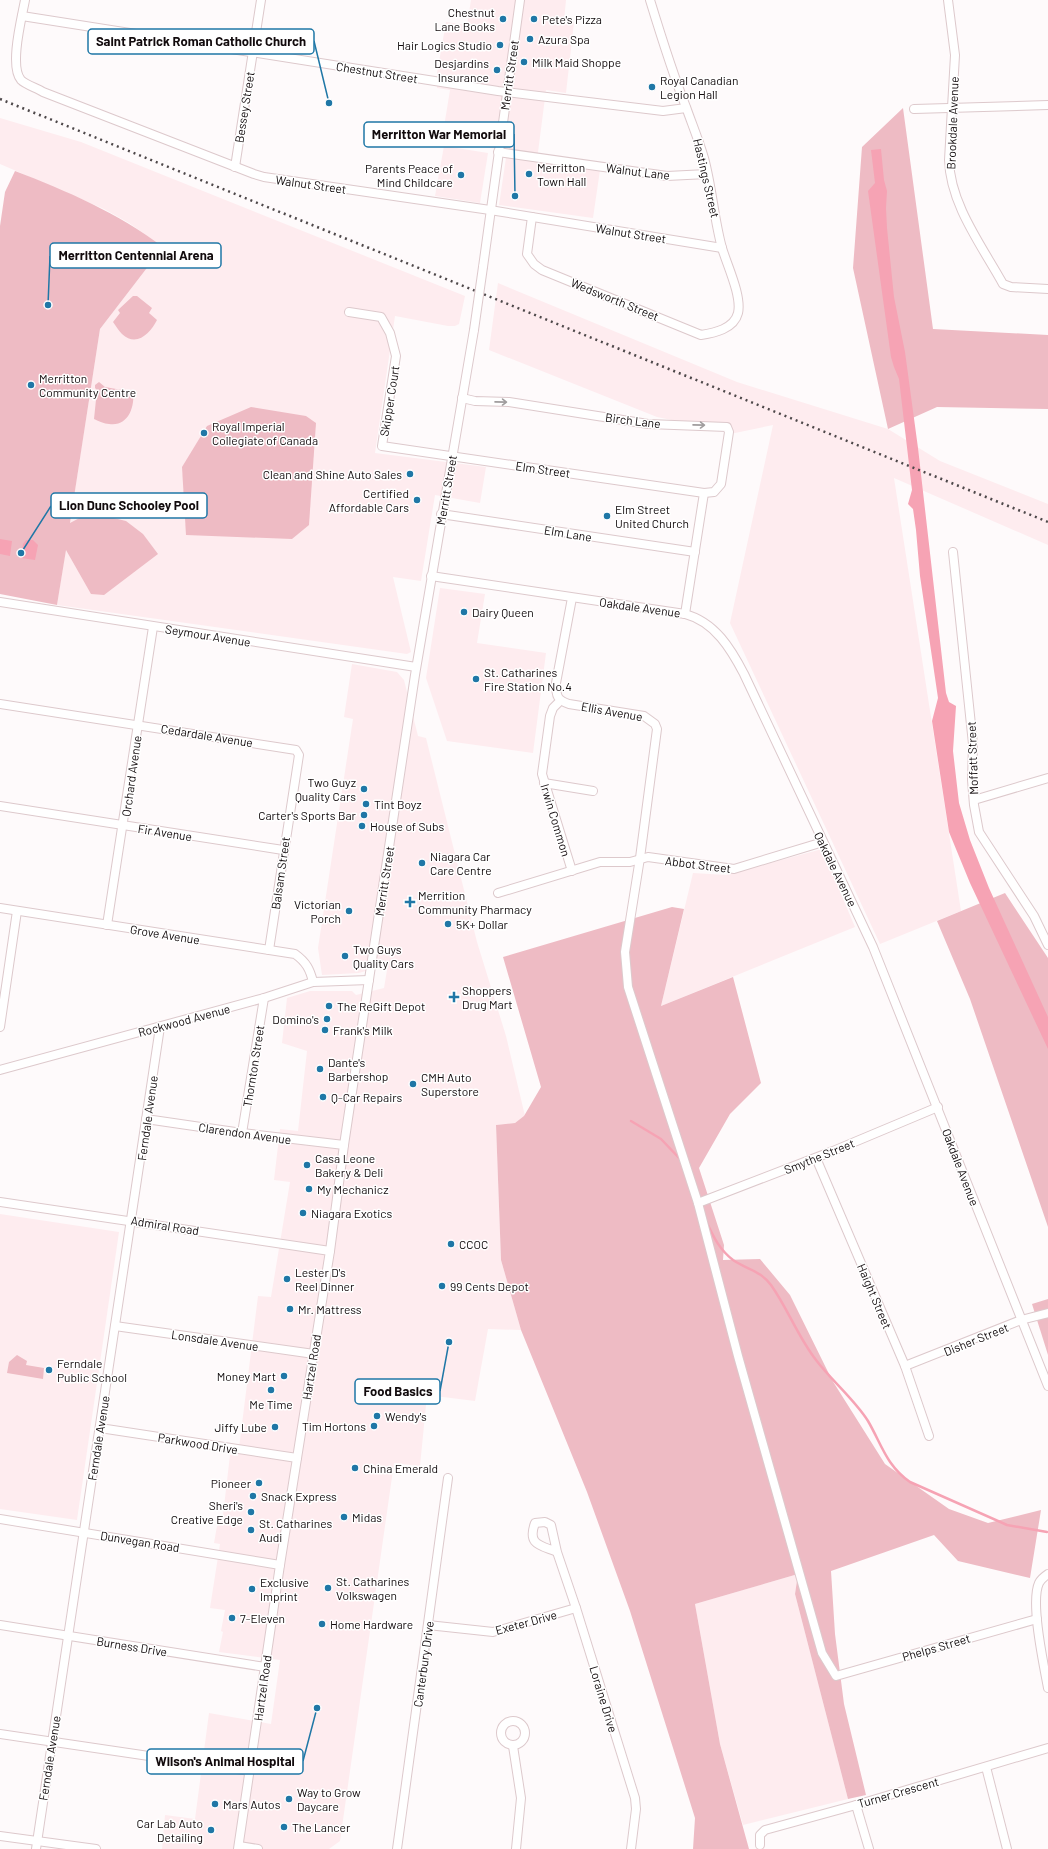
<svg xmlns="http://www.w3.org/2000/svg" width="1048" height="1849" font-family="Barlow,sans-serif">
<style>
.built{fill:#feecef}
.green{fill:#eebbc4}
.water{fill:#f6a3b4}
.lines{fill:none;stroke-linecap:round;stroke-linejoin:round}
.stream{stroke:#f6a3b4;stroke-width:2.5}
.minor-casing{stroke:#ddc9cc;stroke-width:10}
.minor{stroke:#fff;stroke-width:8}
.rail{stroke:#4e484a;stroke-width:2.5;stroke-dasharray:2 4;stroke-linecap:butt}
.minor-bridge-casing{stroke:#ddc9cc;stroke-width:10;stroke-linecap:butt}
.minor-bridge{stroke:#fff;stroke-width:8}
.oneway{stroke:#a09d9e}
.poi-dot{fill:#1f77a6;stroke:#fff;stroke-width:1.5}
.labels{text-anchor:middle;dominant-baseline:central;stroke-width:3;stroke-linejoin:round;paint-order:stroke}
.poi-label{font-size:12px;fill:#120b0d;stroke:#fff;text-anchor:start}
.street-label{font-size:12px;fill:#120b0d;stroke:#fff}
.leader{fill:none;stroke:#1f77a6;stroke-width:1.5}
.callout-dot{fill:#1f77a6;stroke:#fff;stroke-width:1.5}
.callout{fill:#fff;stroke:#1f77a6;stroke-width:1.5}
.callout-label{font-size:13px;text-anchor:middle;font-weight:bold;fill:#120b0d}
</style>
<rect width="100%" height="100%" fill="#fefafb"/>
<g class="built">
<path d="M471,0H566L564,21L574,22L566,93L546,90L537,160L600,170L593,218L499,205L507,151L442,139L450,90L437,88V73L446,22L467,25Z"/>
<path d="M0,118L81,142L465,296L459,324L455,326H448L395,316L375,453L486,467L480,503L435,495L421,581L393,577L411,652L407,654L57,605L100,329L163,247L129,223L104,209L0,164Z"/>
<path d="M444,146L488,153L480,203L435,196Z"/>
<path d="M498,283L737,382L888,429L940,461L1048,504V545L894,478L961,911L880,944L730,623L773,425L735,433L657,417L489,350Z"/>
<path d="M440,588L485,594L477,643L546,653L533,753L447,741L426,678Z"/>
<path d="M352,664L397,672L404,680L418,736L426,738L477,942L506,1036L525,1116L515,1123L496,1125L501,1260L521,1330L488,1329L475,1401L427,1395L420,1466L394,1463L340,1841L329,1849H162L165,1815L195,1819L209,1713L271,1724L280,1660L219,1652L223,1632L221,1631L225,1610L210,1608L220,1544L214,1543L219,1515H223L230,1455L238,1456L258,1296L271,1297L290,1182L274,1180L280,1129L298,1131L307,1051L282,1043L287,998L310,991H352L356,995L384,988L388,964L359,973L322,975L318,948L353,719L344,717Z"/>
<path d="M822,849L855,927L661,1006L693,873L726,875Z"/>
<path d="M0,1214L119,1232L77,1520L0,1509Z"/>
<path d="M798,1574L795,1594L848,1799L743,1825L720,1744L695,1604Z"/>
</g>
<g class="green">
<path d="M903,108L933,329L1048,335V409L937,407L888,429L853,268L862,147Z"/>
<path d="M15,171C67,191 118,213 163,247L100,329L70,523L87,514H97L126,521L143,534L158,554L104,595L91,594L66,550L57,605L0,594V226L5,192Z"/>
<path d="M133,296H137L152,308L149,313L157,320C151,332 137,348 122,334C119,331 116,326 113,322L120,313L118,310Z"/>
<path d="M99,382L105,387L133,392C135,407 128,427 109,424C104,424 99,421 94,419L97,390L95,388V385Z"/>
<path d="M251,407L306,416L316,423L309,525L292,539L186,535L182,467L207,426Z"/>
<path d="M1005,893L1048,958V1227L970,999L937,921Z"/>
<path d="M672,907L684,909L661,1006L733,977L761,1083L730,1114L699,1168L724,1245L723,1260L760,1259L790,1295L832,1380L885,1464L949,1509L988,1523L1041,1510L1030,1578L958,1561L934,1535L831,1571L835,1634L844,1704L866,1795L848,1799L795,1594L798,1574L695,1604L720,1744L749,1849H693L695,1818L630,1611L587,1492L521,1330L501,1260L496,1125L515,1123L524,1116L541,1087L503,957Z"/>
<path d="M1048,1299V1355L1032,1304Z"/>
<path d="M17,1355L27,1361L26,1365L44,1368L43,1379L7,1373L9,1362Z"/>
</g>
<g class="water">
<path d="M881,149L884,180L887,191L886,208L887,228L894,297L905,352L918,448L946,693L949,702L956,706L953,751L959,803L970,840L989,888L1048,1017V1049L970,883L949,832L932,721L938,698L920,576L916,530L913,509L908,504L912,490L899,379L894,367L891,357L868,191L875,183L871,150Z"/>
<path d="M0,539L12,541L10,556L0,554Z"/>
<path d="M26,540H33L38,545L35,560L21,558L23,544Z"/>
</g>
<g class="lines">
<g class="stream">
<path d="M631,1121L661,1139L681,1160"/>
<path d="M707,1223C714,1238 720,1250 733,1260C746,1269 761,1271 771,1285C788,1309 798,1337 816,1360C831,1380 855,1400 868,1421C882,1445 886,1465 910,1482L1007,1525L1047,1532"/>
</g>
<g class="minor-casing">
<g id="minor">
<path d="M25,0C22,17 9,66 21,80C26,85 37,88 43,92L254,174L264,177L490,210L722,248"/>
<path d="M948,0L955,55L949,160C950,204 982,246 1003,284L1011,287L1048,289"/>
<path d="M22,16L498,91L663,111L686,108"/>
<path d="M914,109L1048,105"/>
<path d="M498,152L667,176L707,174"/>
<path d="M235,167L261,0"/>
<path d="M532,217L527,254L534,264L542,270L701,335C714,333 734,329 738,313C742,296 727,265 722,248C714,219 712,187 704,158C699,141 692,124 686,107C672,72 661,36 650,0"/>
<path d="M483,267L520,0"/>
<path d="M349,312L381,317L390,333L396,356L382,446L704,493L714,492L721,484L729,432L727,427L648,424L509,402L475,401L462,398"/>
<path d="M441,514L695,552"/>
<path d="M953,552L973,744L972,780L974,805L979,832L1034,916L1048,945"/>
<path d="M431,576L685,614C715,622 731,649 744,674L873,947L1048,1386"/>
<path d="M572,598L556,683C556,696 557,700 569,704L644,716L655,724L657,729L640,858L625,952L628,987L698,1203L738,1356L822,1653L836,1676L1037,1619"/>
<path d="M0,602L416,667"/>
<path d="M685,614L704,493"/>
<path d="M560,701L553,708L550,716L542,774L572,871"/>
<path d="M0,704L296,750L299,755L269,950"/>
<path d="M544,783L593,791"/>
<path d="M974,800L1048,778"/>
<path d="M0,806L283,850"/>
<path d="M498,893L600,862H630L648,857L734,869L823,842"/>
<path d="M0,908L295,954C306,962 310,969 313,982"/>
<path d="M107,925L153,627"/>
<path d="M0,1027L17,911"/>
<path d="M0,1070L264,998L313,982L369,980"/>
<path d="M146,1119L242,1133L344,1145"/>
<path d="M242,1133L264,998"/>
<path d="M816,1158L905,1366L929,1436"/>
<path d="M0,1202L330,1251"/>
<path d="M698,1203L833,1151L938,1107"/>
<path d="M115,1326L314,1354"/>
<path d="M905,1366L1021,1320L1048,1313"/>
<path d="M100,1428L297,1458"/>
<path d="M0,1519L280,1565"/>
<path d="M557,1552C540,1545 527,1545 535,1523L545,1522L551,1525L557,1552L576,1608L635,1798L636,1809L631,1849"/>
<path d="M1048,1574C1045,1576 1041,1579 1039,1583C1030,1602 1044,1666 1048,1688"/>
<path d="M0,1625L265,1667"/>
<path d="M428,1625L493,1632L576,1608"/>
<circle cx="513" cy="1733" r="12"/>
<path d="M0,1734L250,1771"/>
<path d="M513,1746L521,1798L516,1849"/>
<path d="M986,1767L1007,1849"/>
<path d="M856,1805L869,1849"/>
<path d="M0,1836L96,1849"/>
<path d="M760,1845V1835L765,1830L856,1805L1048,1748"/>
<path d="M239,1846L258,1849"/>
<path d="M36,1849L160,1027"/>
<path d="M238,1849L280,1565L330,1251L344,1145L415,675L474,330"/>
<path d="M397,1849L448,1478"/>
</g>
</g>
<use href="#minor" class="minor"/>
<path class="rail" d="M0,99L1048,522"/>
<g class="minor-bridge-casing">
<path id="minor-bridge" d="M474,330L483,267"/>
</g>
<use href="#minor-bridge" class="minor-bridge"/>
</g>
<defs><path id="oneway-shaft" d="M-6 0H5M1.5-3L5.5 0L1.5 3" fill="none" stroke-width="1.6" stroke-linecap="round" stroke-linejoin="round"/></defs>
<g class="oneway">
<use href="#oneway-shaft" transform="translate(501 402) rotate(1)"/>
<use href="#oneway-shaft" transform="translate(699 425) rotate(1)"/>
</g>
<g class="poi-dot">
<circle cx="503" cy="19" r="4"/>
<circle cx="534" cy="19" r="4"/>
<circle cx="530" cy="39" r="4"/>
<circle cx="500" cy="45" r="4"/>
<circle cx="524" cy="62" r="4"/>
<circle cx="497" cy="70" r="4"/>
<circle cx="652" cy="87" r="4"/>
<circle cx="529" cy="174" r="4"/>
<circle cx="461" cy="175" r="4"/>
<circle cx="31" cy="385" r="4"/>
<circle cx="204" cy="433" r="4"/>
<circle cx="410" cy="474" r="4"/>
<circle cx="417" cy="500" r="4"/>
<circle cx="607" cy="516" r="4"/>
<circle cx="464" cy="612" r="4"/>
<circle cx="476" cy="679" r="4"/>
<circle cx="364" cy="789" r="4"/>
<circle cx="366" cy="804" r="4"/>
<circle cx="364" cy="815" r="4"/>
<circle cx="362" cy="826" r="4"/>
<circle cx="422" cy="863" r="4"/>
<path d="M408 896h4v4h4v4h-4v4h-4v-4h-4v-4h4z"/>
<circle cx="349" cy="911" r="4"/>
<circle cx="448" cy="924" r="4"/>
<circle cx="345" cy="956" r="4"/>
<path d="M452 991h4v4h4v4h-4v4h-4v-4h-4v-4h4z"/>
<circle cx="329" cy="1006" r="4"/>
<circle cx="327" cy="1019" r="4"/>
<circle cx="325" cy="1030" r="4"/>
<circle cx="320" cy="1069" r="4"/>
<circle cx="413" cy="1084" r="4"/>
<circle cx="323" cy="1097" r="4"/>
<circle cx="307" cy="1165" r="4"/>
<circle cx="309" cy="1189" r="4"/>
<circle cx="303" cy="1213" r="4"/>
<circle cx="451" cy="1244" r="4"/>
<circle cx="287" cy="1279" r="4"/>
<circle cx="442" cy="1286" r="4"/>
<circle cx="290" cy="1309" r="4"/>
<circle cx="49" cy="1370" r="4"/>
<circle cx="284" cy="1376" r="4"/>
<circle cx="271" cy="1390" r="4"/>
<circle cx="377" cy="1416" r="4"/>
<circle cx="374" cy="1426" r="4"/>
<circle cx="275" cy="1427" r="4"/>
<circle cx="355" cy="1468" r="4"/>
<circle cx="259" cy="1483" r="4"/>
<circle cx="253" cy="1496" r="4"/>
<circle cx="251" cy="1512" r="4"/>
<circle cx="344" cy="1517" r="4"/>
<circle cx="251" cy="1530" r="4"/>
<circle cx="328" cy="1588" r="4"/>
<circle cx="252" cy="1589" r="4"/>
<circle cx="232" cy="1618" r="4"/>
<circle cx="322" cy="1624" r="4"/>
<circle cx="289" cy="1799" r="4"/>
<circle cx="215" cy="1804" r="4"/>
<circle cx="284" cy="1827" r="4"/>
<circle cx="211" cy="1830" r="4"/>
</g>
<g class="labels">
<g class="poi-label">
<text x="495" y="12" text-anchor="end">Chestnut<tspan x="495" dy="14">Lane Books</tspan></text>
<text x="542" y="19">Pete's Pizza</text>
<text x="538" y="39">Azura Spa</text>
<text x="492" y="45" text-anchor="end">Hair Logics Studio</text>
<text x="532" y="62">Milk Maid Shoppe</text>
<text x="489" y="63" text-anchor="end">Desjardins<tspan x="489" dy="14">Insurance</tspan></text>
<text x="660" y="80">Royal Canadian<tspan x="660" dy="14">Legion Hall</tspan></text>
<text x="537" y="167">Merritton<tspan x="537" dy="14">Town Hall</tspan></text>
<text x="453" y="168" text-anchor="end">Parents Peace of<tspan x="453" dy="14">Mind Childcare</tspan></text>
<text x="39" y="378">Merritton<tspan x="39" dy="14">Community Centre</tspan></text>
<text x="212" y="426">Royal Imperial<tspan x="212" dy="14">Collegiate of Canada</tspan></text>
<text x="402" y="474" text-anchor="end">Clean and Shine Auto Sales</text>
<text x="409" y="493" text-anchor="end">Certified<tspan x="409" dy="14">Affordable Cars</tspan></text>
<text x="615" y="509">Elm Street<tspan x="615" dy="14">United Church</tspan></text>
<text x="472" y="612">Dairy Queen</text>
<text x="484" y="672">St. Catharines<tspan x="484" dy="14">Fire Station No.4</tspan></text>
<text x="356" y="782" text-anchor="end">Two Guyz<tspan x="356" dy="14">Quality Cars</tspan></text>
<text x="374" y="804">Tint Boyz</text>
<text x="356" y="815" text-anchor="end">Carter's Sports Bar</text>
<text x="370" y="826">House of Subs</text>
<text x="430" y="856">Niagara Car<tspan x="430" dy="14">Care Centre</tspan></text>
<text x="418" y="895">Merrition<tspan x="418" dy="14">Community Pharmacy</tspan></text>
<text x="341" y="904" text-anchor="end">Victorian<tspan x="341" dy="14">Porch</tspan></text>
<text x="456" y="924">5K+ Dollar</text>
<text x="353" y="949">Two Guys<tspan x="353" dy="14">Quality Cars</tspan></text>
<text x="462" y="990">Shoppers<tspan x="462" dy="14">Drug Mart</tspan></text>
<text x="337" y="1006">The ReGift Depot</text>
<text x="319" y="1019" text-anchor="end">Domino's</text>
<text x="333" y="1030">Frank's Milk</text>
<text x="328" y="1062">Dante's<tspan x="328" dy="14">Barbershop</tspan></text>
<text x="421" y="1077">CMH Auto<tspan x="421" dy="14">Superstore</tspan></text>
<text x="331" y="1097">Q-Car Repairs</text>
<text x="315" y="1158">Casa Leone<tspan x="315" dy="14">Bakery &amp; Deli</tspan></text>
<text x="317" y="1189">My Mechanicz</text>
<text x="311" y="1213">Niagara Exotics</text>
<text x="459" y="1244">CCOC</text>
<text x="295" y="1272">Lester D's<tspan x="295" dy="14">Reel Dinner</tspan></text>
<text x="450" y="1286">99 Cents Depot</text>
<text x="298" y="1309">Mr. Mattress</text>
<text x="57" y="1363">Ferndale<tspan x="57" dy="14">Public School</tspan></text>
<text x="276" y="1376" text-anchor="end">Money Mart</text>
<text x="271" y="1404" text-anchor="middle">Me Time</text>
<text x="385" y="1416">Wendy's</text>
<text x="366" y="1426" text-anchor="end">Tim Hortons</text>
<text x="267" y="1427" text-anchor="end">Jiffy Lube</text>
<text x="363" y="1468">China Emerald</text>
<text x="251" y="1483" text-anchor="end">Pioneer</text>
<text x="261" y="1496">Snack Express</text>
<text x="243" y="1505" text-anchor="end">Sheri's<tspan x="243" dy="14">Creative Edge</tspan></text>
<text x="352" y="1517">Midas</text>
<text x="259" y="1523">St. Catharines<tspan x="259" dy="14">Audi</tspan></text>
<text x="336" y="1581">St. Catharines<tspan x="336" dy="14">Volkswagen</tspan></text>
<text x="260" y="1582">Exclusive<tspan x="260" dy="14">Imprint</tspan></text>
<text x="240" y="1618">7-Eleven</text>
<text x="330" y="1624">Home Hardware</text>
<text x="297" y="1792">Way to Grow<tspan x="297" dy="14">Daycare</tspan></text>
<text x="223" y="1804">Mars Autos</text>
<text x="203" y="1823" text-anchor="end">Car Lab Auto<tspan x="203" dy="14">Detailing</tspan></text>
<text x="292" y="1827">The Lancer</text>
</g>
<g class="street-label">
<text transform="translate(377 72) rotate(9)">Chestnut Street</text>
<text transform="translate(509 75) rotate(-82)">Merritt Street</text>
<text transform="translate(244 107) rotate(-81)">Bessey Street</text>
<text transform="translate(952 123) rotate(-88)">Brookdale Avenue</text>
<text transform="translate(638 171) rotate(7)">Walnut Lane</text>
<text transform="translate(707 178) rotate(77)">Hastings Street</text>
<text transform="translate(311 184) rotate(8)">Walnut Street</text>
<text transform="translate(631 233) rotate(9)">Walnut Street</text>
<text transform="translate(615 299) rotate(22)">Wedsworth Street</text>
<text transform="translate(389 401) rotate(-81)">Skipper Court</text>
<text transform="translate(633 420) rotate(7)">Birch Lane</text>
<text transform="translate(543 469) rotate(8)">Elm Street</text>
<text transform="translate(446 490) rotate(-80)">Merritt Street</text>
<text transform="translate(568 533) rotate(9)">Elm Lane</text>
<text transform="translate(640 607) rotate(8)">Oakdale Avenue</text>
<text transform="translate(208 635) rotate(9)">Seymour Avenue</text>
<text transform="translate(612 711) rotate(10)">Ellis Avenue</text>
<text transform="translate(207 735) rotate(9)">Cedardale Avenue</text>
<text transform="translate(972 758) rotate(-92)">Moffatt Street</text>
<text transform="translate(131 776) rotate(-82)">Orchard Avenue</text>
<text transform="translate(556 820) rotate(73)">Irwin Common</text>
<text transform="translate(165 832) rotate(9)">Fir Avenue</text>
<text transform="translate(698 864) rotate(7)">Abbot Street</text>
<text transform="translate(836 869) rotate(64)">Oakdale Avenue</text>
<text transform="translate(280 873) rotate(-82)">Balsam Street</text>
<text transform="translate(384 881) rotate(-81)">Merritt Street</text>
<text transform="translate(165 934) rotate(9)">Grove Avenue</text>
<text transform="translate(184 1020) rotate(-15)">Rockwood Avenue</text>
<text transform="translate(253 1066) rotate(-81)">Thornton Street</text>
<text transform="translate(147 1118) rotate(-82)">Ferndale Avenue</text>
<text transform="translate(245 1133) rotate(8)">Clarendon Avenue</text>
<text transform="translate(819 1156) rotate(-22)">Smythe Street</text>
<text transform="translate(961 1167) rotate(69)">Oakdale Avenue</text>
<text transform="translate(165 1225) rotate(9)">Admiral Road</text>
<text transform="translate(875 1296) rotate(67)">Haight Street</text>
<text transform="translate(976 1339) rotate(-22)">Disher Street</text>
<text transform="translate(215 1340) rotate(8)">Lonsdale Avenue</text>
<text transform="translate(311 1367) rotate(-81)">Hartzel Road</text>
<text transform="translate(98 1438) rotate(-81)">Ferndale Avenue</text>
<text transform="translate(198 1443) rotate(9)">Parkwood Drive</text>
<text transform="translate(140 1541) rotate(9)">Dunvegan Road</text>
<text transform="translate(526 1622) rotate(-15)">Exeter Drive</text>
<text transform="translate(132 1646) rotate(9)">Burness Drive</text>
<text transform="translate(936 1647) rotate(-16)">Phelps Street</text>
<text transform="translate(423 1664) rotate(-82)">Canterbury Drive</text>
<text transform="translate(262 1688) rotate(-82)">Hartzel Road</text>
<text transform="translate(604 1699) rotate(73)">Loraine Drive</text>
<text transform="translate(49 1758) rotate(-81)">Ferndale Avenue</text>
<text transform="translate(898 1792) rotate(-16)">Turner Crescent</text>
</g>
</g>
<path class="leader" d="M329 103L314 41M515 196L514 134M48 305L50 256M21 553L51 506M449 1342L440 1391M317 1708L303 1761"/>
<g class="callout-dot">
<circle cx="329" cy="103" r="4"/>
<circle cx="515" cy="196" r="4"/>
<circle cx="48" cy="305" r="4"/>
<circle cx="21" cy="553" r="4"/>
<circle cx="449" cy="1342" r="4"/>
<circle cx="317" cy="1708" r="4"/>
</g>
<g class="callout">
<rect x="88" y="29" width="226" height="25" rx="4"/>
<rect x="364" y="122" width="150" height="25" rx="4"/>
<rect x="50" y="243" width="171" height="25" rx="4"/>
<rect x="51" y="493" width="156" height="25" rx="4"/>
<rect x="355" y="1379" width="85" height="25" rx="4"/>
<rect x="147" y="1749" width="156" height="25" rx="4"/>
</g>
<g class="callout-label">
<text x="201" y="46">Saint Patrick Roman Catholic Church</text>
<text x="439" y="139">Merritton War Memorial</text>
<text x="136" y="260">Merritton Centennial Arena</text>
<text x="129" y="510">Lion Dunc Schooley Pool</text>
<text x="398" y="1396">Food Basics</text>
<text x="225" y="1766">Wilson's Animal Hospital</text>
</g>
</svg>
